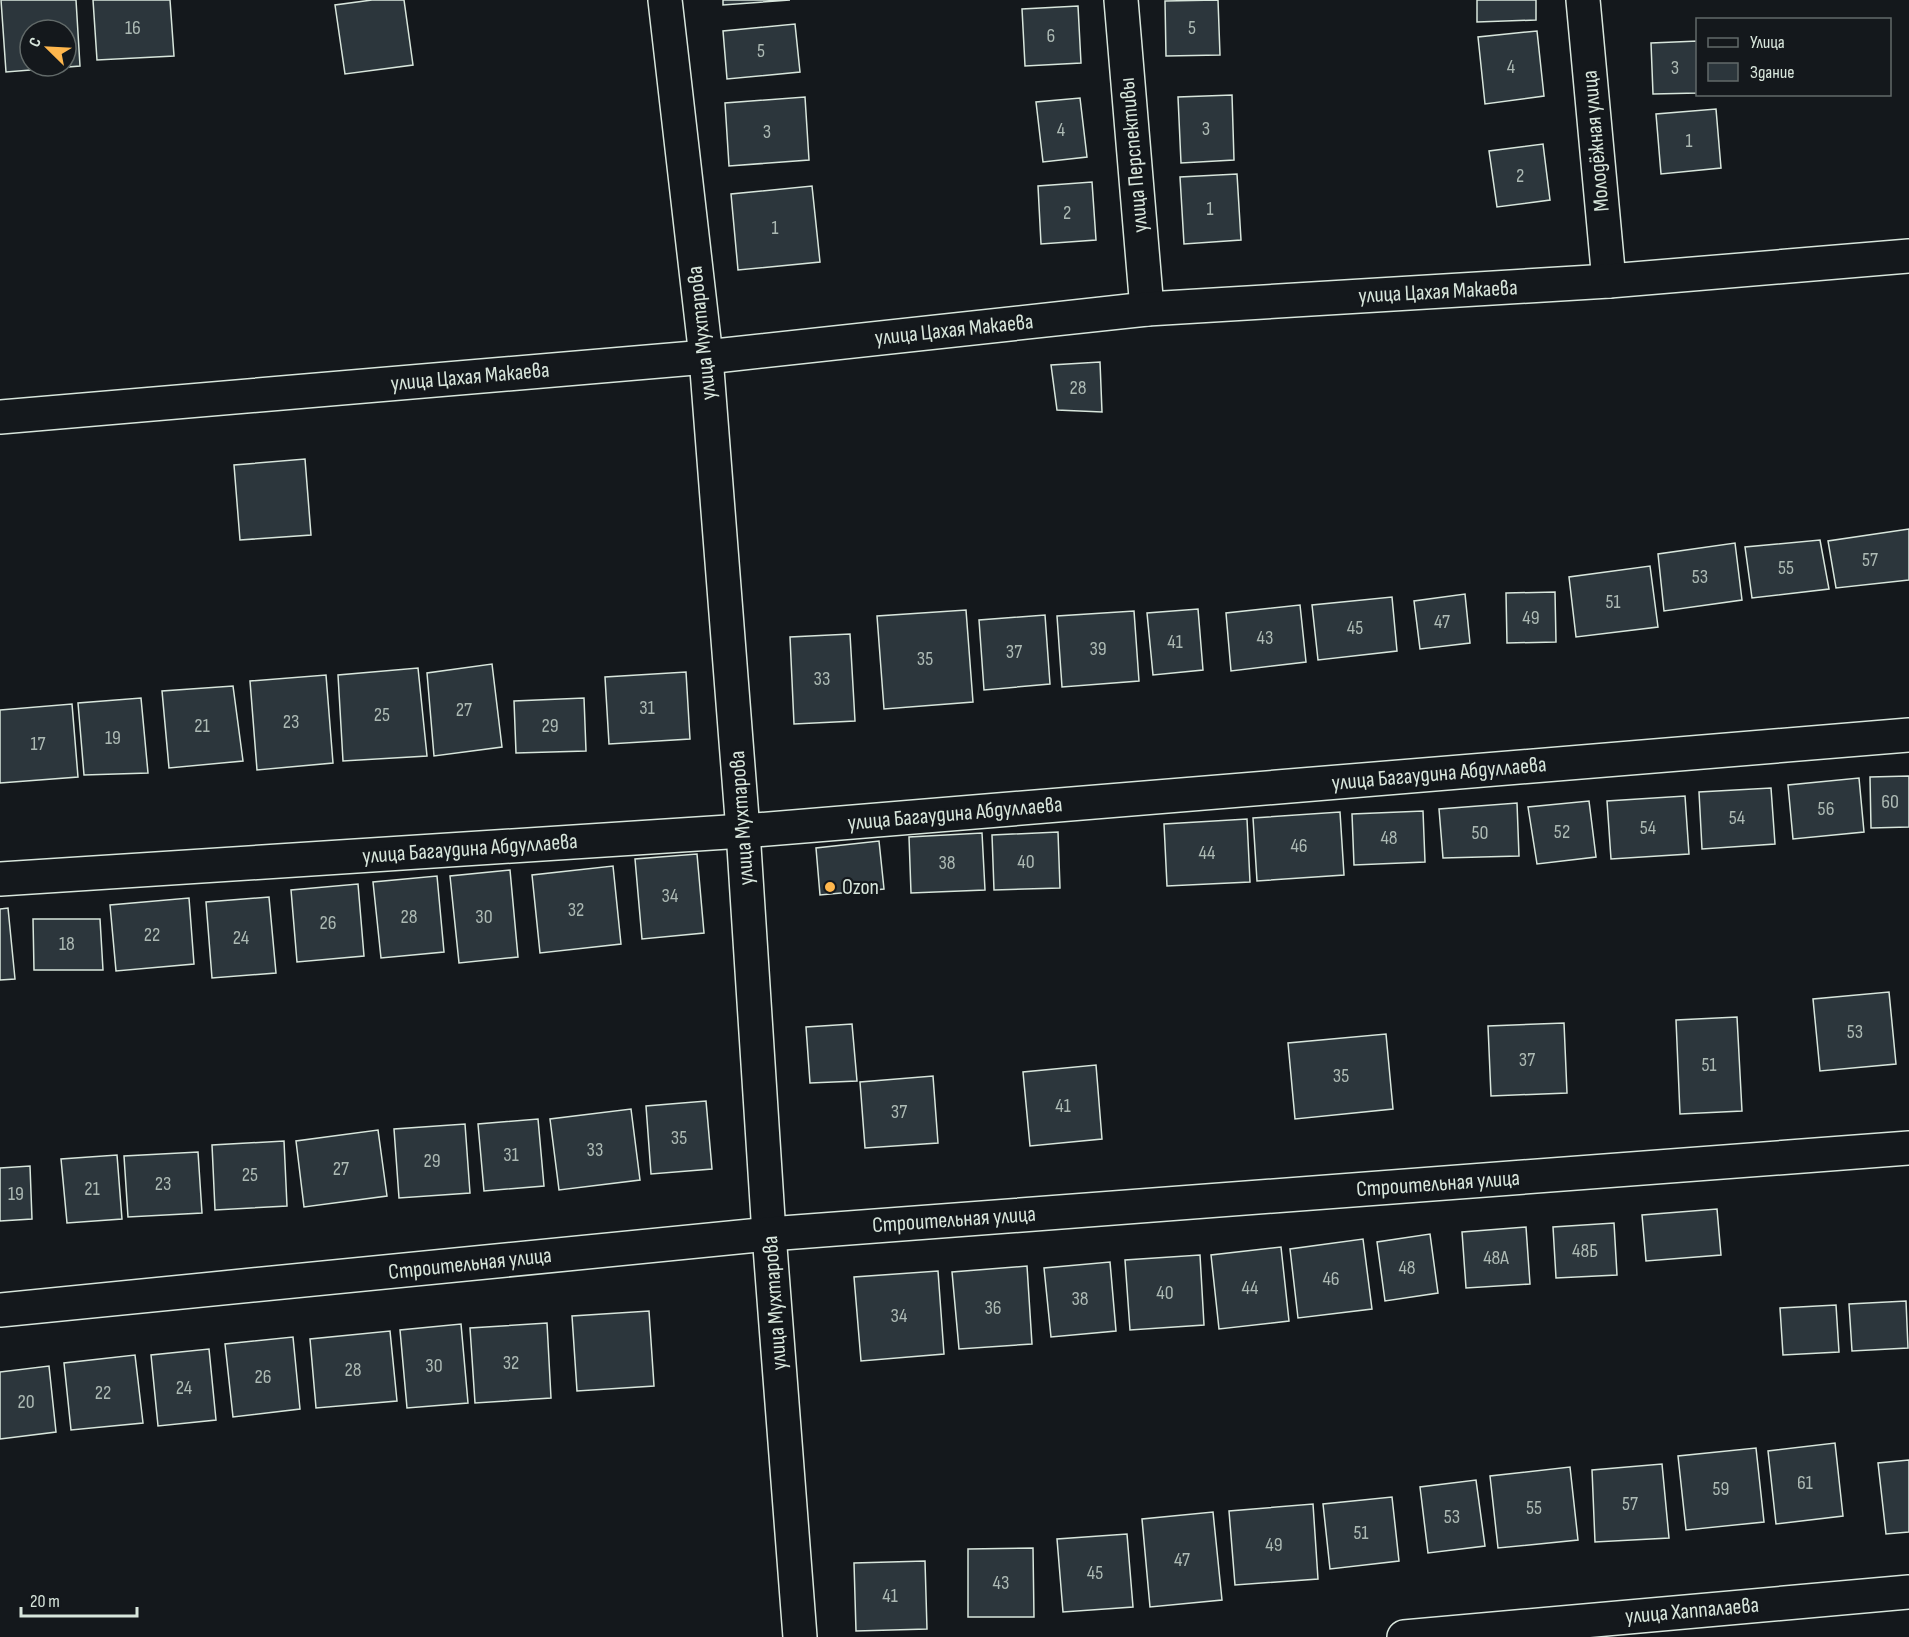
<svg xmlns="http://www.w3.org/2000/svg" width="1909" height="1637" font-family="'Sofia Sans Condensed',sans-serif">
<style>
.building{fill:#2c363c;stroke:#d8e6dc;stroke-width:1.5;fill-rule:evenodd}
.lines{fill:none;stroke-linecap:round;stroke-linejoin:round}
.minor-casing{stroke:#d8e6dc;stroke-width:36}
.minor{stroke:#14181c;stroke-width:33}
.poi-dot{fill:#ffb74d;stroke:#14181c;stroke-width:2}
.labels{text-anchor:middle;dominant-baseline:central;stroke-width:4.5;stroke-linejoin:round;paint-order:stroke}
.number-label{font-size:20px;fill:#adbab4}
.street-label{font-size:22px;fill:#d8e6dc;stroke:#14181c}
.poi-label{font-size:22px;fill:#d8e6dc;stroke:#14181c;text-anchor:start}
</style>
<rect width="100%" height="100%" fill="#14181c"/>
<g class="building">
<path d="M1,0H76L80,66L6,72ZM30,30H66V66H30Z"/>
<path d="M93,0H170L174,56L97,60Z"/>
<path d="M372,0H404L413,65L345,74L335,5Z"/>
<path d="M723,0H790L723,5Z"/>
<path d="M1218,0L1220,55L1166,56L1165,1Z"/>
<path d="M1477,0H1536V20L1477,22Z"/>
<path d="M1078,6L1081,63L1025,66L1022,9Z"/>
<path d="M795,24L800,72L727,79L723,31Z"/>
<path d="M1537,31L1544,96L1485,104L1478,37Z"/>
<path d="M1698,41V93L1653,94L1651,43Z"/>
<path d="M1232,95L1234,160L1181,163L1178,97Z"/>
<path d="M805,97L809,160L729,166L725,103Z"/>
<path d="M1080,98L1087,157L1043,162L1036,102Z"/>
<path d="M1716,109L1721,168L1661,174L1656,114Z"/>
<path d="M1543,144L1550,200L1497,207L1489,151Z"/>
<path d="M1237,174L1241,240L1184,244L1180,177Z"/>
<path d="M1092,182L1096,240L1041,244L1038,186Z"/>
<path d="M812,186L820,262L738,270L731,194Z"/>
<path d="M1100,362L1102,412L1057,410L1051,365Z"/>
<path d="M305,459L311,535L240,540L234,465Z"/>
<path d="M1909,529V580L1836,588L1828,541Z"/>
<path d="M1820,540L1829,589L1752,598L1745,547Z"/>
<path d="M1735,543L1742,600L1664,611L1658,554Z"/>
<path d="M1650,566L1658,627L1576,637L1569,577Z"/>
<path d="M1555,592L1556,642L1507,643L1506,593Z"/>
<path d="M1465,594L1470,643L1420,649L1414,601Z"/>
<path d="M1392,597L1397,651L1318,660L1312,605Z"/>
<path d="M1300,605L1306,662L1231,671L1226,613Z"/>
<path d="M1198,609L1203,670L1153,675L1147,613Z"/>
<path d="M966,610L973,702L884,709L877,616Z"/>
<path d="M1134,611L1139,681L1062,687L1057,616Z"/>
<path d="M1045,615L1050,684L984,690L979,620Z"/>
<path d="M850,634L855,721L794,724L790,637Z"/>
<path d="M492,664L502,747L434,756L427,673Z"/>
<path d="M418,668L427,756L343,761L338,675Z"/>
<path d="M686,672L690,739L609,744L605,677Z"/>
<path d="M326,675L333,763L257,770L250,681Z"/>
<path d="M233,686L243,761L169,768L162,691Z"/>
<path d="M141,698L148,773L84,775L78,703Z"/>
<path d="M584,698L586,751L516,753L514,701Z"/>
<path d="M72,704L78,777L0,783V710Z"/>
<path d="M1909,776V827L1871,828L1870,777Z"/>
<path d="M1859,778L1864,832L1793,839L1788,785Z"/>
<path d="M1771,788L1775,844L1702,849L1699,792Z"/>
<path d="M1685,796L1689,854L1611,859L1607,801Z"/>
<path d="M1589,801L1596,857L1537,864L1528,807Z"/>
<path d="M1517,803L1519,856L1443,858L1439,809Z"/>
<path d="M1423,811L1425,862L1354,865L1352,814Z"/>
<path d="M1340,812L1344,875L1257,881L1253,818Z"/>
<path d="M1247,819L1250,882L1167,886L1164,824Z"/>
<path d="M1058,832L1060,888L994,890L992,835Z"/>
<path d="M982,833L985,890L911,893L909,837Z"/>
<path d="M879,841L884,889L820,895L816,848Z"/>
<path d="M697,854L704,933L642,939L635,859Z"/>
<path d="M613,866L621,944L540,953L532,875Z"/>
<path d="M510,870L518,957L459,963L450,876Z"/>
<path d="M437,876L444,952L381,958L373,882Z"/>
<path d="M358,884L364,956L297,962L291,890Z"/>
<path d="M269,897L276,973L212,978L206,902Z"/>
<path d="M189,898L194,964L116,971L110,905Z"/>
<path d="M8,908L15,979L0,980V909Z"/>
<path d="M33,919H100L103,970H34Z"/>
<path d="M1889,992L1896,1064L1820,1071L1813,999Z"/>
<path d="M1737,1017L1742,1111L1680,1114L1676,1020Z"/>
<path d="M1564,1023L1567,1093L1491,1096L1488,1026Z"/>
<path d="M852,1024L857,1081L810,1083L806,1027Z"/>
<path d="M1386,1034L1393,1109L1295,1119L1288,1043Z"/>
<path d="M1096,1065L1102,1139L1030,1146L1023,1072Z"/>
<path d="M933,1076L938,1143L865,1148L860,1082Z"/>
<path d="M706,1101L712,1169L651,1174L646,1106Z"/>
<path d="M631,1109L640,1180L559,1190L550,1119Z"/>
<path d="M538,1119L544,1186L484,1191L478,1124Z"/>
<path d="M465,1124L470,1193L399,1198L394,1129Z"/>
<path d="M378,1130L387,1196L304,1207L296,1141Z"/>
<path d="M284,1141L287,1206L215,1210L212,1145Z"/>
<path d="M198,1152L202,1213L128,1217L124,1156Z"/>
<path d="M117,1155L122,1219L67,1223L61,1159Z"/>
<path d="M30,1166L32,1219L0,1221V1168Z"/>
<path d="M1717,1209L1721,1255L1646,1261L1642,1215Z"/>
<path d="M1614,1223L1617,1275L1556,1278L1553,1227Z"/>
<path d="M1526,1227L1530,1284L1466,1288L1462,1232Z"/>
<path d="M1430,1234L1438,1293L1385,1301L1377,1242Z"/>
<path d="M1363,1239L1372,1309L1298,1318L1290,1249Z"/>
<path d="M1281,1247L1289,1321L1219,1329L1211,1255Z"/>
<path d="M1200,1255L1204,1325L1130,1330L1125,1260Z"/>
<path d="M1110,1262L1116,1331L1051,1337L1044,1268Z"/>
<path d="M1027,1266L1032,1344L959,1349L952,1272Z"/>
<path d="M938,1271L944,1354L861,1361L854,1277Z"/>
<path d="M1906,1301L1908,1348L1852,1351L1849,1304Z"/>
<path d="M1836,1305L1839,1352L1783,1355L1780,1308Z"/>
<path d="M649,1311L654,1386L577,1391L572,1316Z"/>
<path d="M547,1323L551,1398L475,1403L470,1328Z"/>
<path d="M461,1324L468,1403L407,1408L400,1330Z"/>
<path d="M390,1331L397,1401L316,1408L310,1339Z"/>
<path d="M293,1337L300,1409L233,1417L225,1344Z"/>
<path d="M209,1349L216,1420L158,1426L151,1355Z"/>
<path d="M135,1355L143,1423L71,1430L64,1363Z"/>
<path d="M49,1366L56,1432L0,1439V1372Z"/>
<path d="M1835,1443L1843,1516L1776,1524L1768,1451Z"/>
<path d="M1756,1448L1764,1522L1686,1530L1678,1456Z"/>
<path d="M1909,1460V1532L1886,1534L1878,1463Z"/>
<path d="M1662,1464L1669,1538L1595,1542L1592,1470Z"/>
<path d="M1570,1467L1578,1540L1498,1548L1490,1476Z"/>
<path d="M1476,1480L1485,1546L1428,1553L1420,1487Z"/>
<path d="M1392,1497L1399,1561L1330,1569L1323,1504Z"/>
<path d="M1313,1504L1318,1579L1235,1585L1229,1511Z"/>
<path d="M1213,1512L1222,1600L1150,1607L1142,1519Z"/>
<path d="M1127,1534L1133,1607L1063,1612L1057,1539Z"/>
<path d="M1033,1548L1034,1617H968V1549Z"/>
<path d="M925,1561L927,1629L856,1631L854,1563Z"/>
</g>
<g class="lines">
<g class="minor-casing">
<g id="minor">
<path d="M665,0L706,357L743,831L769,1234L800,1637"/>
<path d="M1121,0L1147,309"/>
<path d="M1583,0L1609,281"/>
<path d="M0,417L706,357L1147,309L1609,281L1909,256"/>
<path d="M0,879L743,831L1909,735"/>
<path d="M0,1310L769,1234L1909,1148"/>
<path d="M1404,1637L1909,1592"/>
</g>
</g>
<use href="#minor" class="minor"/>
</g>
<circle class="poi-dot" cx="830" cy="887" r="6"/>
<g class="labels">
<g class="number-label">
<text x="133" y="28">16</text>
<text x="1192" y="28">5</text>
<text x="1051" y="36">6</text>
<text x="761" y="51">5</text>
<text x="1511" y="67">4</text>
<text x="1675" y="68">3</text>
<text x="1206" y="129">3</text>
<text x="1061" y="130">4</text>
<text x="767" y="132">3</text>
<text x="1689" y="141">1</text>
<text x="1520" y="176">2</text>
<text x="1210" y="209">1</text>
<text x="1067" y="213">2</text>
<text x="775" y="228">1</text>
<text x="1078" y="388">28</text>
<text x="1870" y="560">57</text>
<text x="1786" y="568">55</text>
<text x="1700" y="577">53</text>
<text x="1613" y="602">51</text>
<text x="1531" y="618">49</text>
<text x="1442" y="622">47</text>
<text x="1355" y="628">45</text>
<text x="1265" y="638">43</text>
<text x="1175" y="642">41</text>
<text x="1098" y="649">39</text>
<text x="1014" y="652">37</text>
<text x="925" y="659">35</text>
<text x="822" y="679">33</text>
<text x="647" y="708">31</text>
<text x="464" y="710">27</text>
<text x="382" y="715">25</text>
<text x="291" y="722">23</text>
<text x="202" y="726">21</text>
<text x="550" y="726">29</text>
<text x="113" y="738">19</text>
<text x="38" y="744">17</text>
<text x="1890" y="802">60</text>
<text x="1826" y="809">56</text>
<text x="1737" y="818">54</text>
<text x="1648" y="828">54</text>
<text x="1562" y="832">52</text>
<text x="1480" y="833">50</text>
<text x="1389" y="838">48</text>
<text x="1299" y="846">46</text>
<text x="1207" y="853">44</text>
<text x="1026" y="862">40</text>
<text x="947" y="863">38</text>
<text x="670" y="896">34</text>
<text x="576" y="910">32</text>
<text x="409" y="917">28</text>
<text x="484" y="917">30</text>
<text x="328" y="923">26</text>
<text x="152" y="935">22</text>
<text x="241" y="938">24</text>
<text x="67" y="944">18</text>
<text x="1855" y="1032">53</text>
<text x="1527" y="1060">37</text>
<text x="1709" y="1065">51</text>
<text x="1341" y="1076">35</text>
<text x="1063" y="1106">41</text>
<text x="899" y="1112">37</text>
<text x="679" y="1138">35</text>
<text x="595" y="1150">33</text>
<text x="511" y="1155">31</text>
<text x="432" y="1161">29</text>
<text x="341" y="1169">27</text>
<text x="250" y="1175">25</text>
<text x="163" y="1184">23</text>
<text x="92" y="1189">21</text>
<text x="16" y="1194">19</text>
<text x="1585" y="1251">48Б</text>
<text x="1496" y="1258">48А</text>
<text x="1407" y="1268">48</text>
<text x="1331" y="1279">46</text>
<text x="1250" y="1288">44</text>
<text x="1165" y="1293">40</text>
<text x="1080" y="1299">38</text>
<text x="993" y="1308">36</text>
<text x="899" y="1316">34</text>
<text x="511" y="1363">32</text>
<text x="434" y="1366">30</text>
<text x="353" y="1370">28</text>
<text x="263" y="1377">26</text>
<text x="184" y="1388">24</text>
<text x="103" y="1393">22</text>
<text x="26" y="1402">20</text>
<text x="1805" y="1483">61</text>
<text x="1721" y="1489">59</text>
<text x="1630" y="1504">57</text>
<text x="1534" y="1508">55</text>
<text x="1452" y="1517">53</text>
<text x="1361" y="1533">51</text>
<text x="1274" y="1545">49</text>
<text x="1182" y="1560">47</text>
<text x="1095" y="1573">45</text>
<text x="1001" y="1583">43</text>
<text x="890" y="1596">41</text>
</g>
<g class="street-label">
<text transform="translate(1596 141) rotate(-95)">Молодёжная улица</text>
<text transform="translate(1134 155) rotate(-95)">улица Перспективы</text>
<text transform="translate(1438 292) rotate(-3)">улица Цахая Макаева</text>
<text transform="translate(954 330) rotate(-6)">улица Цахая Макаева</text>
<text transform="translate(702 333) rotate(-96)">улица Мухтарова</text>
<text transform="translate(470 377) rotate(-5)">улица Цахая Макаева</text>
<text transform="translate(1439 774) rotate(-5)">улица Багаудина Абдуллаева</text>
<text transform="translate(955 814) rotate(-5)">улица Багаудина Абдуллаева</text>
<text transform="translate(742 818) rotate(-94)">улица Мухтарова</text>
<text transform="translate(470 849) rotate(-4)">улица Багаудина Абдуллаева</text>
<text transform="translate(1438 1184) rotate(-4)">Строительная улица</text>
<text transform="translate(954 1220) rotate(-4)">Строительная улица</text>
<text transform="translate(470 1264) rotate(-6)">Строительная улица</text>
<text transform="translate(775 1303) rotate(-94)">улица Мухтарова</text>
<text transform="translate(1692 1611) rotate(-5)">улица Хаппалаева</text>
</g>
<g class="poi-label">
<text x="842" y="887">Ozon</text>
</g>
</g>
<rect x="1696" y="18" width="195" height="78" fill="#14181c" stroke="#626a69" stroke-width="1.5"/>
<rect x="1708" y="38" width="30" height="9" fill="#14181c" stroke="#626a69" stroke-width="1.5"/>
<text x="1750" y="48" font-size="18" fill="#d8e6dc">Улица</text>
<rect x="1708" y="63" width="30" height="18" fill="#2c363c" stroke="#626a69" stroke-width="1.5"/>
<text x="1750" y="78" font-size="18" fill="#d8e6dc">Здание</text>
<g transform="translate(48 48) rotate(294)"><circle r="28" fill="#14181c" stroke="#626a69" stroke-width="1.5"/>
<path d="M0-4.5L10 22L0 15L-10 22Z" fill="#ffb74d"/>
<text y="-9" font-size="16" font-weight="bold" text-anchor="middle" fill="#d8e6dc">С</text>
</g>
<path d="M21 1607v9h116v-9" fill="none" stroke="#d8e6dc" stroke-width="3"/>
<text x="30" y="1607" font-size="18" fill="#d8e6dc" stroke="#14181c" stroke-width="4.5" paint-order="stroke">20 m</text>
</svg>
